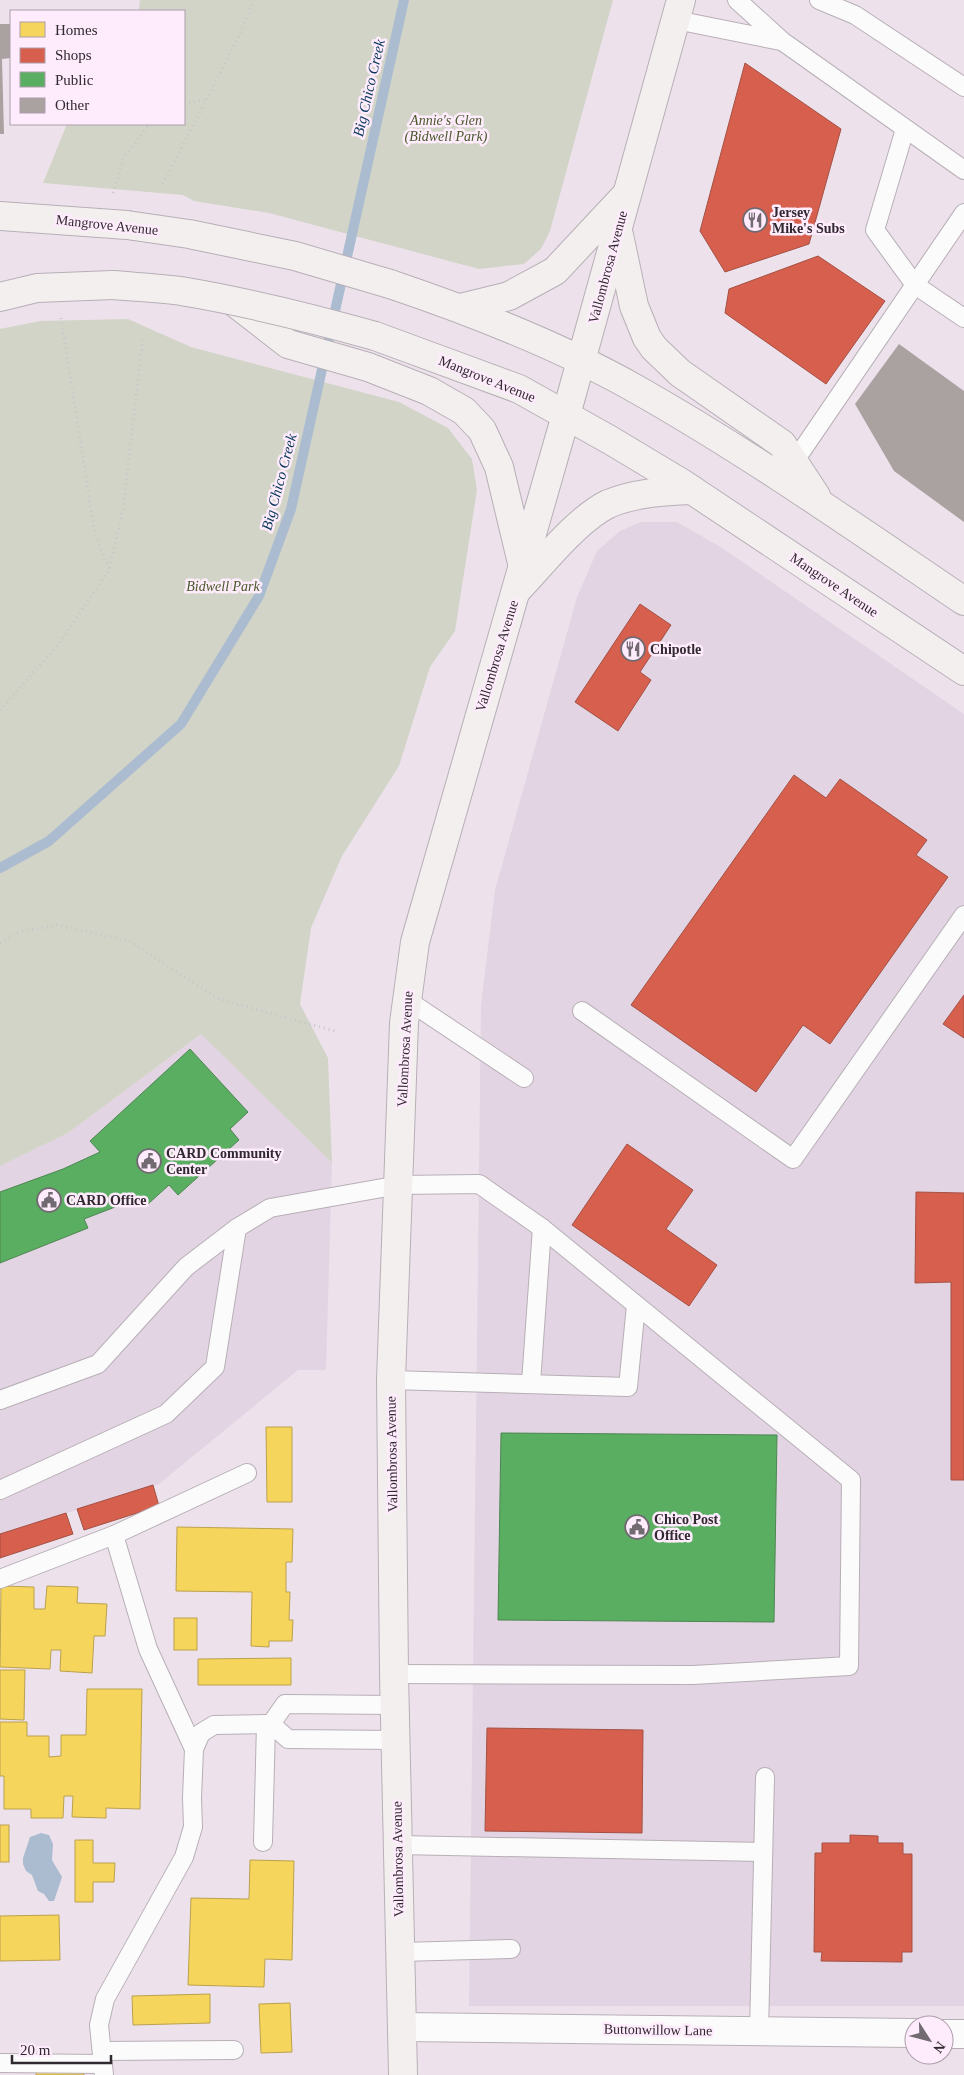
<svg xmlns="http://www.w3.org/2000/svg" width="964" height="2075" font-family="'Times New Roman',serif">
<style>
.commercial{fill:#e2d4e2}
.green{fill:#d2d4c8}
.water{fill:#acbcd0}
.homes{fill:#f6d55c;stroke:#bba14e}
.shops{fill:#d6604d;stroke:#a45044}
.public{fill:#5aae61;stroke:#4d8652}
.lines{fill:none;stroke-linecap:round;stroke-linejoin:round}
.stream{stroke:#acbcd0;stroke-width:10}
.building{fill:#aaa1a1}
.lane-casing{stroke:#b7afb6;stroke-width:20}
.street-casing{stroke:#b7afb6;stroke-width:30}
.secondary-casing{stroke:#b7afb6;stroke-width:30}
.path{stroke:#c9c5c9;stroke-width:3;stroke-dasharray:1 4;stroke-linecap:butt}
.lane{stroke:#fcfbfc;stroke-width:18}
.street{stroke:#fcfbfc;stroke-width:28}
.secondary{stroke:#f3efef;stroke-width:28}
.secondary-bridge-casing{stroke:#b7afb6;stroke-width:30;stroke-linecap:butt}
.secondary-bridge{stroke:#f3efef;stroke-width:28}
.labels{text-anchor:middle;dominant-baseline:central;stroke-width:5;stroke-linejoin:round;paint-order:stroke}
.park-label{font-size:14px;font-style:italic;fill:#475928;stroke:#feebfc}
.poi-label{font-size:14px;font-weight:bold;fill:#30292f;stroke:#feebfc;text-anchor:start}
.street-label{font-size:14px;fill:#30292f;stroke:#feebfc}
.water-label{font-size:15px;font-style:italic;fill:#073759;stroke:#feebfc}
</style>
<rect width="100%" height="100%" fill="#ede2ec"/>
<g class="commercial">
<path d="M641,522H677L719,546L964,714V2006H469L481,1005L495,890L577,597L597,551L620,531Z"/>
<path d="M201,1034L332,1163L326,1370H298L159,1484L0,1534V1166L68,1133Z"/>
</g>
<g class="green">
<path d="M140,0H613L550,231L541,249L524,264L479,269L269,213L194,201L183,195L43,183L67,124H184V11H139Z"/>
<path d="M128,319L191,347L399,402L448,428L472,459L477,490L455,631L430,667L399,766L342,856L311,928L300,1004L328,1058L332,1163L201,1034L68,1133L0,1166V329L40,321Z"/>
</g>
<path class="water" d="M41,1833L49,1835L53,1844L52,1860L62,1877L54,1901H49L44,1894L38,1891L32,1875L26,1871L23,1864V1858L30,1837Z"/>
<g class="homes">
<path d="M266,1427H292V1502H267Z"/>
<path d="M177,1527L293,1529L292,1562H286V1592H290L289,1620H293L292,1641H269V1647L251,1646L252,1592L176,1591Z"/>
<path d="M1,1586L34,1587V1609H45L47,1586L78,1587L77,1603L107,1604L105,1636H94L92,1673L60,1671L61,1650H51L50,1669L0,1667Z"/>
<rect x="174" y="1618" width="23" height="32"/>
<path d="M291,1658V1685H198V1659Z"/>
<path d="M0,1670H25L24,1720L0,1719Z"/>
<path d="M87,1689H142L140,1809L106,1808V1818L72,1817L73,1796H64L63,1818H31V1809H4V1776H0V1722H27V1736H49V1757L61,1756V1735H86Z"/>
<rect x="0" y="1825" width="9" height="37"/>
<path d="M75,1840H93V1863H115L114,1882H93V1902H75Z"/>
<path d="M250,1860L294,1861L292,1960L265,1959L264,1987L188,1985L191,1898L249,1899Z"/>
<path d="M59,1915L60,1960L0,1961V1916Z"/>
<path d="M210,1994V2023L133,2025L132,1996Z"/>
<path d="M290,2003L292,2052L261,2053L259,2004Z"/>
<path d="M84,2066V2075H36V2068Z"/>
</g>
<g class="shops">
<path d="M745,63L841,129L809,244L725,272L700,231Z"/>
<path d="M818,256L885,301L826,384L725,313L729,289Z"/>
<path d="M640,604L671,625L640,672L651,680L618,731L575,702Z"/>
<path d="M794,775L826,798L840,779L927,840L916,855L948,877L830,1044L803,1025L756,1092L631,1005Z"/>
<path d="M964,995V1038L943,1024Z"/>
<path d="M627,1144L693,1190L666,1229L717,1265L689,1306L572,1225Z"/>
<path d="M916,1192L964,1193V1480H951V1282L915,1283Z"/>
<path d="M153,1485L159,1506L84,1530L77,1509Z"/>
<path d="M66,1513L73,1534L0,1558V1534Z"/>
<path d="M487,1728L643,1730L642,1833L485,1831Z"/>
<path d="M850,1835L878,1836V1843H903V1854H912V1952H902V1962L821,1961L822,1952H814L815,1853H822V1843H850Z"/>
</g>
<g class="public">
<path d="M190,1049L248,1112L230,1129L239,1140L178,1195L169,1185L148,1204L141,1197L84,1219L88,1228L0,1263V1192L63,1169L100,1152L90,1141Z"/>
<path d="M501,1433L777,1435L774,1622L498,1620Z"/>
</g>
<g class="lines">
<path class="stream" d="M0,868L49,841L181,724L259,596L291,509L404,0"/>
</g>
<g class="building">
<path d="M0,24H11V58L2,59L4,134H0Z"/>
<path d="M899,344L964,391V522L894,471L855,404Z"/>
</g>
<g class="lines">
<g class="lane-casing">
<g id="lane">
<path d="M737,0L782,41L964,170"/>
<path d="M819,0L855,15L964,87"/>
<path d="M676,20L781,41"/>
<path d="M905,129L875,230L915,285L964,318"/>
<path d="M794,462L964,213"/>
<path d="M407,1000L524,1078"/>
<path d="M582,1011L793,1159L964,915"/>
<path d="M391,1380L628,1387L636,1305"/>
<path d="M531,1383L542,1228"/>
<path d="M0,1400L98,1364L186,1267L237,1228L270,1208L399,1185L479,1184L542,1228L851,1480L849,1666L693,1675L394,1674"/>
<path d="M0,1490L166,1414L215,1367L237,1228"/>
<path d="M114,1535L148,1649L194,1749"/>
<path d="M0,1579L114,1535L247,1473"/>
<path d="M395,1705L285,1704L271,1724L288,1739L396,1740"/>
<path d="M263,1842L266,1724"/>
<path d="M398,1845L763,1852"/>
<path d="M401,1952L511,1949"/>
<path d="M759,2032L765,1777"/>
<path d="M102,2051L234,2050"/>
<path d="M0,2063L103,2064"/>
<path d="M104,2075L99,2025L105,1999L184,1857L193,1827L192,1798L194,1749L201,1733L214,1725L271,1724"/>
</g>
</g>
<g class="street-casing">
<g id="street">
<path d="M402,2027L914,2033"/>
<path d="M944,2034H964"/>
</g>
</g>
<g class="secondary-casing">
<g id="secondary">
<path d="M0,216L127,225"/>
<path d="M619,235L634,306L647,338L654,348L680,373L782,444L816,496"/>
<path d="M390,284C473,312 560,346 636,389C749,453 856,528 964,601"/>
<path d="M0,297L37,288L113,285"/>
<path d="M234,302L288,344L368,367L429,391L464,411L482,430L499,467L522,563"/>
<path d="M460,308L509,296L555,271L626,195"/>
<path d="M375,336L519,389L610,440L680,482L964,671"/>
<path d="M518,589C543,563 576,520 608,504C634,493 665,491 692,490"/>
<path d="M403,2075L394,1674L391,1380L404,1023L415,942L566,415L681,0"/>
</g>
</g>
<g class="path">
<path d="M184,104L207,99"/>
<path d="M163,184L237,40L254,0"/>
<path d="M113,193L123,159L147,127L152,124"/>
<path d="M61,318L95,534L109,569"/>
<path d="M0,710L58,645L109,570L123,509L143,338"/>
<path d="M0,943L20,932L57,925L129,941L219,999L335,1031"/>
</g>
<use href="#lane" class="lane"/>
<use href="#street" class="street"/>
<use href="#secondary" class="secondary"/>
<g class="secondary-bridge-casing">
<g id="secondary-bridge">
<path d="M127,225L189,234L295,256L390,284"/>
<path d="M113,285C135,287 159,288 181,291C247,302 311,318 375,336"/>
</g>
</g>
<use href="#secondary-bridge" class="secondary-bridge"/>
</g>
<defs>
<g id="restaurant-ring" transform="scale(1.25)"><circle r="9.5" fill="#feebfc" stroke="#726a71" stroke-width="1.5"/><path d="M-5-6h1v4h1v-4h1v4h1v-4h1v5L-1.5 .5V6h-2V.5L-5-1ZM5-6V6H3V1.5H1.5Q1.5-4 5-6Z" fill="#726a71"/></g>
<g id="civic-ring" transform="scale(1.25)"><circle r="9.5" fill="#feebfc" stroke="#726a71" stroke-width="1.5"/><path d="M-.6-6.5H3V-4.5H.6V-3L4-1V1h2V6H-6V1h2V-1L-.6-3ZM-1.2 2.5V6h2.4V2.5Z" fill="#726a71"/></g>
</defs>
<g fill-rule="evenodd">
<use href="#restaurant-ring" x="755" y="220"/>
<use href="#restaurant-ring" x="633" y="649"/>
<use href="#civic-ring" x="149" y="1161"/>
<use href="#civic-ring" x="49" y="1200"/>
<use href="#civic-ring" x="637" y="1527"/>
</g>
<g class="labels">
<g class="park-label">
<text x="446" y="120">Annie's Glen<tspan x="446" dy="16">(Bidwell Park)</tspan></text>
<text x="223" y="586">Bidwell Park</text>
</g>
<g class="poi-label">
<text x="772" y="212">Jersey<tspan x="772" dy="16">Mike's Subs</tspan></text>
<text x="650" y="649">Chipotle</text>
<text x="166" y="1153">CARD Community<tspan x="166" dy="16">Center</tspan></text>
<text x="66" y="1200">CARD Office</text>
<text x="654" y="1519">Chico Post<tspan x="654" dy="16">Office</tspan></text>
</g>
<g class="street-label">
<text transform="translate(107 225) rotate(6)">Mangrove Avenue</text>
<text transform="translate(608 267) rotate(-75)">Vallombrosa Avenue</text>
<text transform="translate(487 379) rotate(22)">Mangrove Avenue</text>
<text transform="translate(834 585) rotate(34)">Mangrove Avenue</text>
<text transform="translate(497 656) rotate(-73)">Vallombrosa Avenue</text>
<text transform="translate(405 1049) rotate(-87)">Vallombrosa Avenue</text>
<text transform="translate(392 1454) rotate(-91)">Vallombrosa Avenue</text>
<text transform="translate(398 1859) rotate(-91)">Vallombrosa Avenue</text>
<text transform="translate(658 2030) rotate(1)">Buttonwillow Lane</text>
</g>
<g class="water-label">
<text transform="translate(369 88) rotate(-77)">Big Chico Creek</text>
<text transform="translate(279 482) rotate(-75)">Big Chico Creek</text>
</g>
</g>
<rect x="10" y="10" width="175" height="115" fill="#feebfc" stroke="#ac9daa"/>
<rect x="20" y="22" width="25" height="15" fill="#f6d55c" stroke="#ac9daa"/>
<text x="55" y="35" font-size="15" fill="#30292f">Homes</text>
<rect x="20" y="48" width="25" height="15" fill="#d6604d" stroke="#ac9daa"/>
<text x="55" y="60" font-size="15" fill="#30292f">Shops</text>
<rect x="20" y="72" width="25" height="15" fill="#5aae61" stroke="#ac9daa"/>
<text x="55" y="85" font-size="15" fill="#30292f">Public</text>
<rect x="20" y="98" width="25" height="15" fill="#aaa1a1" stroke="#ac9daa"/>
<text x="55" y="110" font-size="15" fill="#30292f">Other</text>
<g transform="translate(929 2040) rotate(126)"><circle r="24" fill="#feebfc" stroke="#ac9daa"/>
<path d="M0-4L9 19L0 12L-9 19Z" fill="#726a71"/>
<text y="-8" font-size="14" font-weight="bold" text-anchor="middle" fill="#30292f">N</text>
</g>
<path d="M12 2055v8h99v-8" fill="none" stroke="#30292f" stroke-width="2.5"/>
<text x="20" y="2055" font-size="15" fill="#30292f" stroke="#feebfc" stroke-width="4" paint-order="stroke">20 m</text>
</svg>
